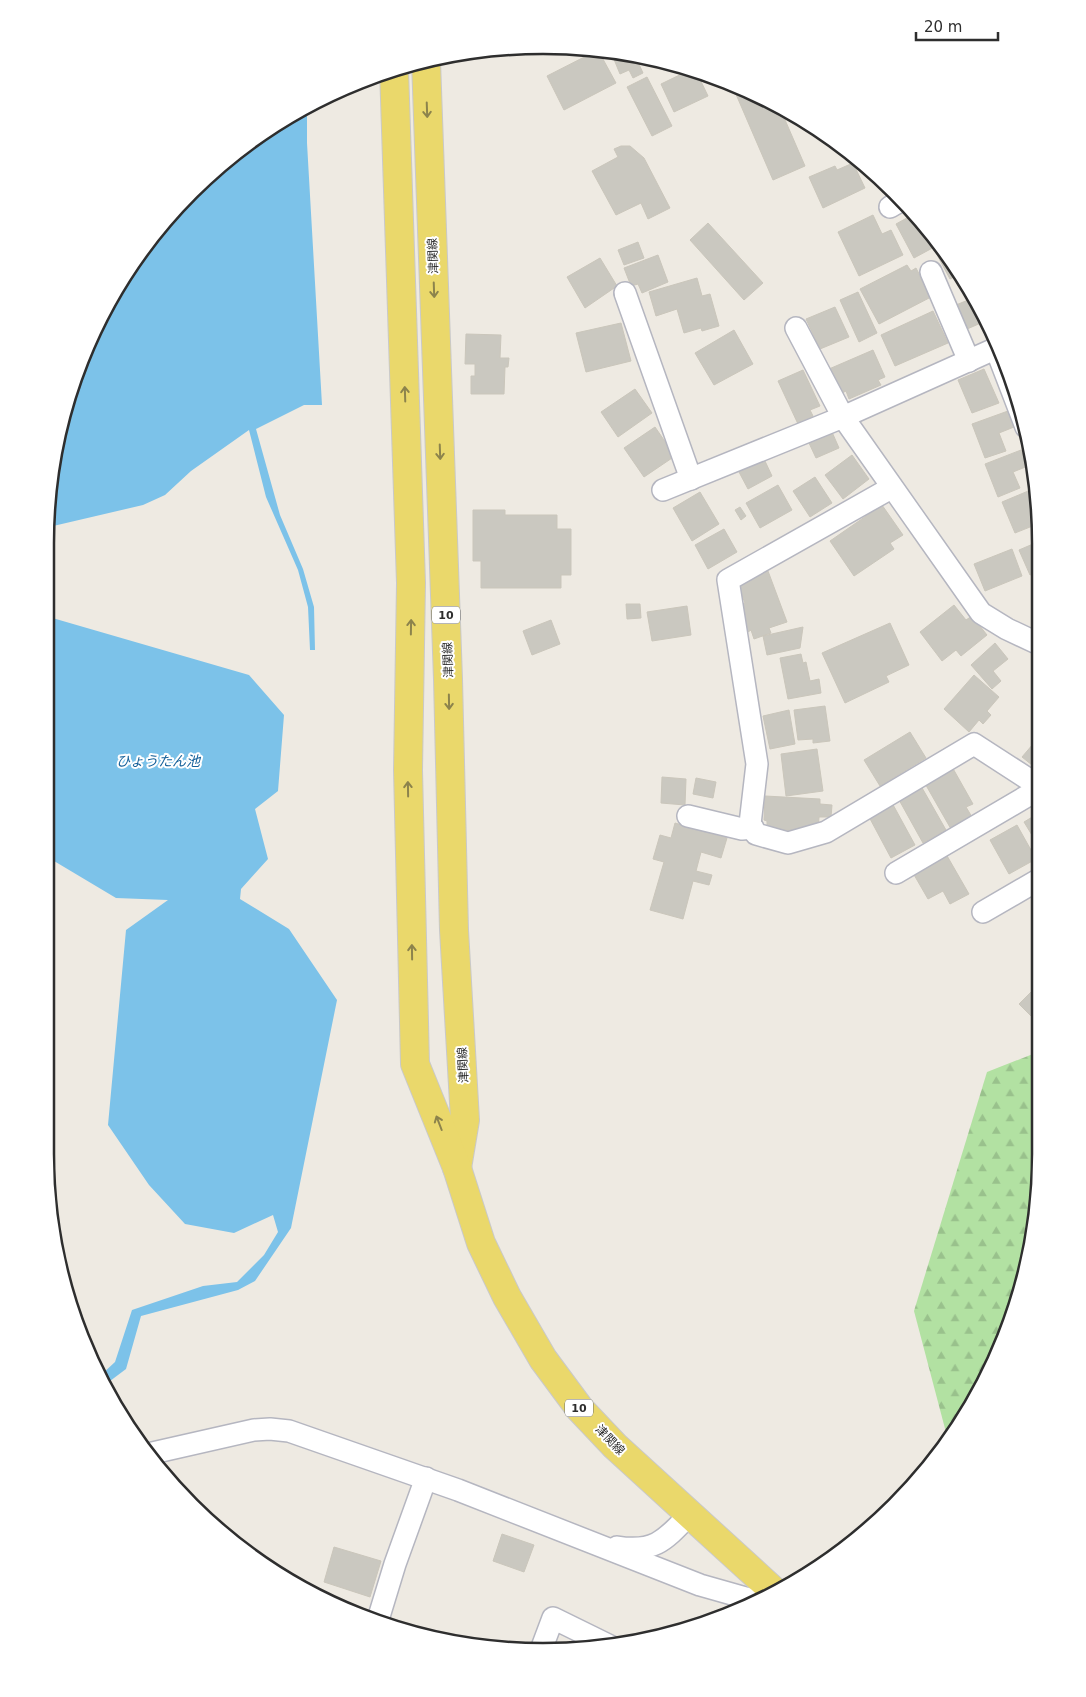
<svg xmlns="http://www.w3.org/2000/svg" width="1086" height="1697" font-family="'DejaVu Sans','Noto Sans JP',sans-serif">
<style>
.forest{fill:url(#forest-firs)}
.water{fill:#7cc2e9}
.building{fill:#cac8c0;stroke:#cac6bb}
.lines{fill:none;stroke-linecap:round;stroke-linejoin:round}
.minor-casing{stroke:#b5b6c0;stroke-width:24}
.primary-casing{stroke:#c9c9c9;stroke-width:30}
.minor{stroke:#fff;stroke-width:21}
.primary{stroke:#ead86b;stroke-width:28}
.oneway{stroke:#8c834c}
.labels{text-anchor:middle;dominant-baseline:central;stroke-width:4;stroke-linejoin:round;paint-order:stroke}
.shield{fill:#fff;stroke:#6d6d6d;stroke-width:1}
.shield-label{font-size:11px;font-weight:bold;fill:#2e2e2e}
.street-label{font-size:12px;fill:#2e2e2e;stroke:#fff}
.water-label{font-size:14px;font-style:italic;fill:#16619a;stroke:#fff}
.rim{fill:none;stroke:#2e2e2e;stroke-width:2.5}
</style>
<defs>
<pattern id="forest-firs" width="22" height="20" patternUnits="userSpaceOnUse" patternTransform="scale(1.25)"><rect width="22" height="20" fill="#b2e1a2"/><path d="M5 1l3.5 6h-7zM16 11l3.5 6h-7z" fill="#99c18c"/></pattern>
</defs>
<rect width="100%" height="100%" fill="#eeeae2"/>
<path class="forest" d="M1038,1052L1037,1219L1003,1344L948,1440L914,1311L987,1072Z"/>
<g class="water">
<path d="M307,106V143L322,405H304L256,429L280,515L303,569L314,607L315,650H310L308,607L298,570L266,497L249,430L191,471L165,495L143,505L49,527V478L83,352L148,240L215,168L294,112Z"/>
<path d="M49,617L249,675L284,715L278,791L255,809L268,859L241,889L240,899L289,929L337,1000L291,1228L255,1281L238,1290L141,1316L126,1369L106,1384L101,1375L115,1362L132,1310L203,1286L237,1282L264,1255L278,1232L273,1215L234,1233L185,1224L149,1185L108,1125L126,930L168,900L116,898L49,858Z"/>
</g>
<g class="building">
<path d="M598,50L616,83L564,110L547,76Z"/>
<path d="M611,52L647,58L638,62L643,73L633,78L629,70L620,74Z"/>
<path d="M692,69L696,71L708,96L674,112L661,84Z"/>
<path d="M647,77L672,126L652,136L627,87Z"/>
<path d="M732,85L764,96L779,106L805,166L773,180Z"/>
<path d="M621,146H630L644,158L670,208L648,219L641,203L616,215L592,171L618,157L614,149Z"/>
<path d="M853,163L865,188L823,208L809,177L835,166L837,170Z"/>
<path d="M872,172L890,189L883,193Z"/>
<path d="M916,213L938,245L914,258L896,224Z"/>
<path d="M873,215L882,234L891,230L903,255L859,276L838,232Z"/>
<path d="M708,223L763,283L744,300L690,240Z"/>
<path d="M638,242L644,258L624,265L618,250Z"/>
<path d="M940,249L958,275L950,279L935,251Z"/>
<path d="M658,255L668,282L642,293L638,284L631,286L624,268Z"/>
<path d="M600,258L617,286L585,308L567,277Z"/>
<path d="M907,265L911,271L916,268L931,297L879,324L860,289Z"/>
<path d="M697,278L702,296L710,294L719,326L702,331L701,328L684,333L677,309L656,316L649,292Z"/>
<path d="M858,292L877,333L859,342L840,300Z"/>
<path d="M973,298L988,320L967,329L956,305Z"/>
<path d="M835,307L849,337L820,349L806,319Z"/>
<path d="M933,311L948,343L895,366L881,335Z"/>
<path d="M621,323L631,361L586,372L576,333Z"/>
<path d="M734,330L753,364L714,385L695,353Z"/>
<path d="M466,334L501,335L500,358H509L508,367H505L504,394H471V376H475V364H465Z"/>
<path d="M873,350L885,377L878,380L881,385L849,399L846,391L840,394L829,369Z"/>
<path d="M984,369L999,403L972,413L958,380Z"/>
<path d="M803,370L820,406L810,410L813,416L798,424L778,381Z"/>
<path d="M635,389L652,413L618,437L601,412Z"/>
<path d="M1008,411L1014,427L999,433L1006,451L985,458L972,424Z"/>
<path d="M655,427L675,456L644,477L624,448Z"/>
<path d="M832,432L839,448L816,458L809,443Z"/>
<path d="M1021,450L1028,466L1013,472L1020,488L998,497L985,464Z"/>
<path d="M852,455L869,479L843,499L825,475Z"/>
<path d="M764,459L772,476L748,489L739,472Z"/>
<path d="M815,477L832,503L810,517L793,491Z"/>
<path d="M778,485L792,510L760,528L746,503Z"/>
<path d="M1033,489L1039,502L1040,523L1015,533L1002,502Z"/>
<path d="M700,492L719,524L692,541L673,508Z"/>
<path d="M882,505L903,535L890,543L894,549L854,576L830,541Z"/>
<path d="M740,507L746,516L741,520L735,510Z"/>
<path d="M473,510H505V515H557V529H571V575H561V588H481V561H473Z"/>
<path d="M724,529L737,552L708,569L695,545Z"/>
<path d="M1040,541V571L1030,575L1019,550Z"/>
<path d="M1012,549L1022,576L985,591L974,564Z"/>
<path d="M768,571L787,622L769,628L771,633L754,639L751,630L748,632L738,605L745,603L737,582Z"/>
<path d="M626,604H640L641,618L627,619Z"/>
<path d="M954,605L966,620L972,616L987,635L961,656L956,650L942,661L920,632Z"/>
<path d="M687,606L691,635L652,641L647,612Z"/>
<path d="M551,620L560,644L532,655L523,631Z"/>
<path d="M890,623L909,665L886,676L889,682L845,703L822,653Z"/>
<path d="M803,627L800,648L767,655L763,636Z"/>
<path d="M995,643L1008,659L993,671L1001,681L992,689L971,665Z"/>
<path d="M801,654L803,663L806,662L810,681L819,679L821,693L788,699L780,658Z"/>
<path d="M974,675L999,697L987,711L991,715L983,724L979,720L969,732L944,709Z"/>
<path d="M825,706L830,741L813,743V739L798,740L794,710Z"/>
<path d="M789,710L795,744L770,749L763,716Z"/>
<path d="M910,732L926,758L880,786L864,760Z"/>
<path d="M1039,737V767L1037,769L1022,757Z"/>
<path d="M817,749L823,791L786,796L781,754Z"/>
<path d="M951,765L973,804L966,807L972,817L951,829L923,780Z"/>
<path d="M662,777L686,779L685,805L661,803Z"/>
<path d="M696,778L716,782L713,798L693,794Z"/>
<path d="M921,786L946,830L923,843L898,798Z"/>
<path d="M765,796L820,799V804L832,805L831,817H819L818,832L767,829V821L764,820Z"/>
<path d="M891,801L915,845L891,858L868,815Z"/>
<path d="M1039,813L1038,845L1024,822Z"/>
<path d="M675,823L727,838L721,858L701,852L696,871L712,875L709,885L693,881L683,919L650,910L664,862L653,859L660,835L671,838Z"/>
<path d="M1017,825L1036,859L1009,874L990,840Z"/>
<path d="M946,854L969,894L950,904L943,891L928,899L913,873Z"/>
<path d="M1038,985V1017L1035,1020L1019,1004Z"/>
<path d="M502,1534L534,1545L524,1572L493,1561Z"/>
<path d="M334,1547L381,1561L370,1597L324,1582Z"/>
</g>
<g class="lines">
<g class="minor-casing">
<g id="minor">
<path d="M890,207L902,200"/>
<path d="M931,272L969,361"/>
<path d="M625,293L691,479"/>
<path d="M796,328L843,417L981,613L1007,629L1039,644"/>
<path d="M996,349L1026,427"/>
<path d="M891,488L728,580L757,764L750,824L756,834L788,843L826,832L974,744L1039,786"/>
<path d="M663,490L843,417L999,347"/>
<path d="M688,816L742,829L753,828"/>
<path d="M896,873L1039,789"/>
<path d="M983,912L1038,880"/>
<path d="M148,1454L254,1430L270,1429L289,1431L458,1490L700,1585L760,1602"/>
<path d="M617,1547C655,1553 665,1540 690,1514"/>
<path d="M377,1623L395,1564L426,1478"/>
<path d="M541,1650L553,1618L612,1647"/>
</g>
</g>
<g class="primary-casing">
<g id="primary">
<path d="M426,61L448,679L454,930L465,1120L457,1168"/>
<path d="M394,69L411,583L408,770L415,1064L457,1168L481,1243L507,1297L543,1359L580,1409L615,1446L776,1593"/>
</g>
</g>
<use href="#minor" class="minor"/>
<use href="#primary" class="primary"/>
</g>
<defs><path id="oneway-shaft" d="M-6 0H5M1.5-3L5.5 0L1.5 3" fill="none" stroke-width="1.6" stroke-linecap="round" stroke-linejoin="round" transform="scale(1.25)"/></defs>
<g class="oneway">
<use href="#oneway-shaft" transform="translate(427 110) rotate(88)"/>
<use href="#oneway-shaft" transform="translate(434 290) rotate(88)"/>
<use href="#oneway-shaft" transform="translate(405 394) rotate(-92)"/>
<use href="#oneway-shaft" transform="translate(440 452) rotate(88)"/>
<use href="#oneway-shaft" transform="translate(411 627) rotate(-89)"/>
<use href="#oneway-shaft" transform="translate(449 702) rotate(89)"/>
<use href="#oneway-shaft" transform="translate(408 789) rotate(-91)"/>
<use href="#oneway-shaft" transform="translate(412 952) rotate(-91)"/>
<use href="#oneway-shaft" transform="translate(439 1123) rotate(-111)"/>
</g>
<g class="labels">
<g class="shield">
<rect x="432" y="606.5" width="28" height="17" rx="4"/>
<rect x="565" y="1399.5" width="28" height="17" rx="4"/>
</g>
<g class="shield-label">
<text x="446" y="615">10</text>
<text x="579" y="1408">10</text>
</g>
<g class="street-label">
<text transform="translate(433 256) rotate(-92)">津関線</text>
<text transform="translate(448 660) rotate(-92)">津関線</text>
<text transform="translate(463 1065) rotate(-93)">津関線</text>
<text transform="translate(610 1440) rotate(46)">津関線</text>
</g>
<g class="water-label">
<text x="158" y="761">ひょうたん池</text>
</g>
</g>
<path d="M0 0H1086V1697H0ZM543 54H543A489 489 0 0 1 1032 543V1154A489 489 0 0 1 543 1643H543A489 489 0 0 1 54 1154V543A489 489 0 0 1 543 54Z" fill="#fff" fill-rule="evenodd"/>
<path class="rim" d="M543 54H543A489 489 0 0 1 1032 543V1154A489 489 0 0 1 543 1643H543A489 489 0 0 1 54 1154V543A489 489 0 0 1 543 54Z"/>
<path d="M916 32v8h82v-8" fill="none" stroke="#2e2e2e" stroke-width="2.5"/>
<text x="924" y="32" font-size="15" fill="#2e2e2e" stroke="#ffffff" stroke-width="4" paint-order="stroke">20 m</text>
</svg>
